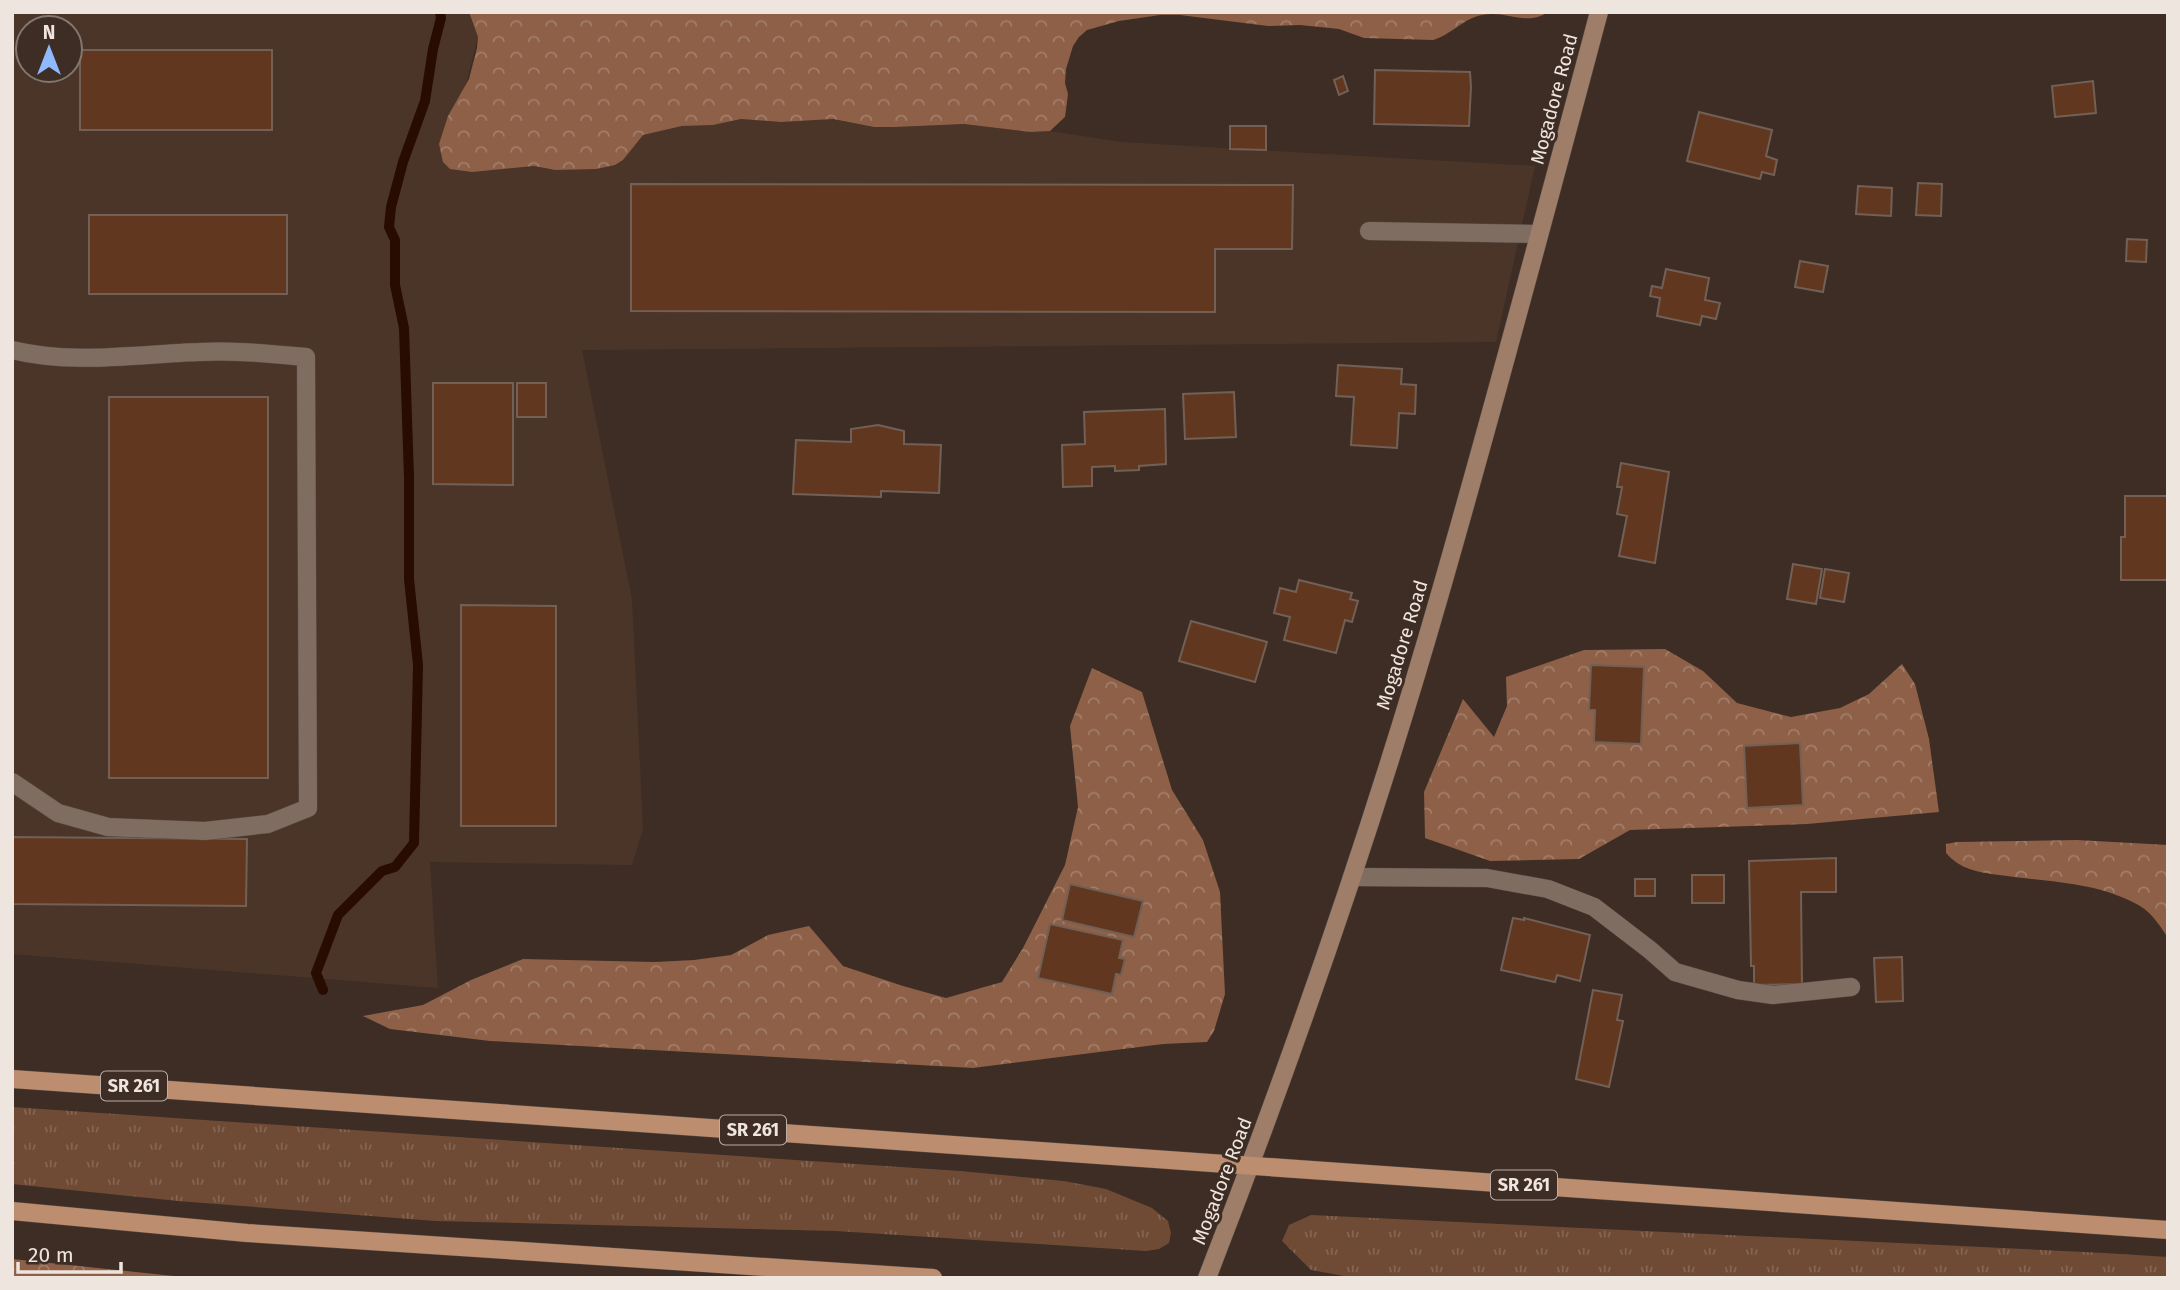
<svg xmlns="http://www.w3.org/2000/svg" width="2180" height="1290" font-family="'Fira Sans',sans-serif">
<style>
.built{fill:#4b3529;fill-rule:evenodd}
.grass{fill:url(#grass-tufts)}
.forest{fill:url(#forest-crowns)}
.lines{fill:none;stroke-linecap:round;stroke-linejoin:round}
.stream{stroke:#280c00;stroke-width:10}
.building{fill:#61381f;stroke:#726056;stroke-width:2}
.lane-casing{stroke:#584b44;stroke-width:19}
.secondary-casing{stroke:#584b44;stroke-width:19}
.primary-casing{stroke:#584b44;stroke-width:19}
.lane{stroke:#7f6d62;stroke-width:18}
.secondary{stroke:#9e7d69;stroke-width:18}
.primary{stroke:#bd8d70;stroke-width:18}
.labels{text-anchor:middle;dominant-baseline:central;stroke-width:6;stroke-linejoin:round;paint-order:stroke}
.shield{fill:#3d2d24;stroke:#baaea7;stroke-width:2}
.shield-label{font-size:18px;font-weight:bold;fill:#efe5df}
.street-label{font-size:19px;fill:#efe5df;stroke:#3d2d24}
</style>
<defs>
<pattern id="grass-tufts" width="24" height="20" patternUnits="userSpaceOnUse" patternTransform="scale(1.75)"><rect width="24" height="20" fill="#6f4b36"/><path d="M3 7l-1-3M5 7V3M7 7l1-3M15 17l-1-3M17 17v-4M19 17l1-3" fill="none" stroke="#846553"/></pattern>
<pattern id="forest-crowns" width="20" height="18" patternUnits="userSpaceOnUse" patternTransform="scale(1.75)"><rect width="20" height="18" fill="#8d6047"/><path d="M2 6a3 3 0 1 1 6 0M12 15a3 3 0 1 1 6 0" fill="none" stroke="#a37e6a"/></pattern>
</defs>
<rect width="100%" height="100%" fill="#3d2d24"/>
<path class="built" d="M12,12H469L478,37L465,88L504,169L534,166L555,170L623,160L642,135L682,126L713,125L741,119L781,122L833,119L874,127H895L964,124L1031,132L1050,131L1121,142L1535,166L1496,342L582,350L632,599L643,829L632,865L430,862L438,988L12,954ZM28,28H70V70H28Z"/>
<g class="grass">
<path d="M12,1107L960,1171L1064,1181L1106,1189L1152,1208L1168,1221L1171,1233L1169,1243L1159,1249L1146,1251L836,1231L435,1221L178,1201L12,1184Z"/>
<path d="M1311,1215L2105,1253L2168,1257V1278H1355L1311,1270L1282,1241L1289,1225Z"/>
</g>
<g class="forest">
<path d="M469,12H1548C1527,27 1506,10 1482,15C1464,18 1451,35 1433,40L1364,38L1339,29L1300,25L1268,26L1180,15H1160L1119,21L1087,30L1079,37L1073,46L1066,69L1065,83L1068,94L1065,117L1050,131L1031,132L964,124L895,127H874L833,119L781,122L741,119L713,125L682,126L643,135L623,160L615,165L596,169L555,170L534,166L472,172L450,169L443,162L439,144L448,116L469,79L477,48L478,37Z"/>
<path d="M1665,649L1703,671L1737,703L1791,717L1840,708L1869,694L1902,664L1915,684L1929,739L1939,812L1807,824L1630,830L1579,859L1490,861L1425,838L1424,792L1463,699L1494,737L1507,706L1506,677L1584,650Z"/>
<path d="M1092,668L1142,692L1172,790L1203,840L1220,892L1225,994L1214,1031L1207,1042L1163,1044L973,1068L490,1041L390,1029L363,1016L423,1005L471,980L523,959L655,962L694,960L731,955L768,935L809,926L843,966L903,986L946,998L1002,982L1023,948L1065,865L1078,807L1070,726Z"/>
<path d="M2077,840L2168,845V938C2161,927 2151,912 2140,906C2097,881 2046,882 1999,875C1978,872 1961,870 1946,853V844L1957,842Z"/>
<path d="M12,1259L193,1278H12Z"/>
</g>
<g class="lines">
<path class="stream" d="M323,990L316,973L338,915L382,871L395,867L414,843L418,665L409,579V478L404,328L395,285V240L389,227L391,207L403,162L425,101L433,49L441,18L440,12"/>
</g>
<g class="building">
<rect x="80" y="50" width="192" height="80"/>
<path d="M1375,70L1470,72L1471,87L1469,126L1374,124Z"/>
<path d="M1343,76L1348,91L1339,95L1334,80Z"/>
<path d="M2093,81L2096,113L2055,117L2052,86Z"/>
<path d="M1699,112L1772,130L1766,156L1777,160L1774,175L1762,172L1760,179L1687,161Z"/>
<path d="M1230,126H1266V150L1230,149Z"/>
<path d="M1918,183L1942,184L1941,216L1916,215Z"/>
<path d="M631,184L1293,185L1292,249H1215V312L631,311Z"/>
<path d="M1858,186L1892,188L1891,216L1856,214Z"/>
<rect x="89" y="215" width="198" height="79"/>
<path d="M2127,239L2147,240L2146,262L2126,261Z"/>
<path d="M1800,261L1828,266L1823,292L1795,287Z"/>
<path d="M1666,269L1709,278L1705,300L1720,303L1716,319L1702,316L1700,325L1657,316L1660,298L1650,296L1652,286L1662,288Z"/>
<path d="M1338,365L1402,369L1401,384L1416,385L1415,414L1399,413L1397,448L1351,445L1354,397L1336,396Z"/>
<path d="M433,383H513V485L433,484Z"/>
<rect x="517" y="383" width="29" height="34"/>
<path d="M1234,392L1236,437L1185,439L1183,394Z"/>
<rect x="109" y="397" width="159" height="381"/>
<path d="M1165,409L1166,464L1139,466V470L1115,471V466L1092,467V486L1063,487L1062,445L1085,444L1084,412Z"/>
<path d="M878,425L904,431V444L941,445L939,493L881,491V497L793,494L796,440L851,442V429Z"/>
<path d="M1621,463L1669,472L1655,563L1619,556L1627,516L1617,514L1622,487H1617Z"/>
<path d="M2125,496H2168V580H2121V537H2125Z"/>
<path d="M1793,564L1822,569L1816,604L1787,599Z"/>
<path d="M1825,569L1849,573L1844,602L1820,598Z"/>
<path d="M1299,580L1352,593L1350,599L1358,601L1352,622L1345,620L1336,653L1284,640L1290,617L1274,613L1280,588L1296,592Z"/>
<path d="M461,605L556,606V826H461Z"/>
<path d="M1191,621L1267,642L1255,682L1179,661Z"/>
<path d="M1591,665L1644,667L1641,744L1594,742L1595,710H1589Z"/>
<path d="M1800,743L1803,805L1747,808L1744,746Z"/>
<path d="M12,837L247,839L246,906L12,904Z"/>
<path d="M1836,858V892H1801L1802,984L1754,985V966H1751L1749,861Z"/>
<rect x="1692" y="875" width="32" height="28"/>
<rect x="1635" y="879" width="20" height="17"/>
<path d="M1070,884L1143,901L1134,937L1062,920Z"/>
<path d="M1513,918L1524,920V918L1590,935L1580,981L1557,975L1555,982L1501,970Z"/>
<path d="M1050,924L1123,940L1119,958L1125,959L1121,975L1116,974L1112,994L1038,978Z"/>
<path d="M1902,957L1903,1001L1876,1002L1874,958Z"/>
<path d="M1593,990L1622,995L1617,1020L1623,1021L1609,1087L1576,1079Z"/>
</g>
<g class="lines">
<g class="lane-casing">
<g id="lane">
<path d="M1369,231L1538,234"/>
<path d="M12,350C73,365 138,354 199,352C235,350 271,354 306,357L308,808L268,824L205,831L108,827L58,813L12,782"/>
<path d="M1352,877L1487,878L1548,889L1594,907L1650,950L1675,972L1738,990L1773,995L1851,987"/>
</g>
</g>
<g class="secondary-casing">
<path id="secondary" d="M1207,1278C1294,1054 1373,827 1439,597C1495,403 1547,207 1599,12"/>
</g>
<g class="primary-casing">
<g id="primary">
<path d="M12,1079L2168,1230"/>
<path d="M12,1211L247,1233L933,1278"/>
</g>
</g>
<use href="#lane" class="lane"/>
<use href="#secondary" class="secondary"/>
<use href="#primary" class="primary"/>
</g>
<g class="labels">
<g class="shield">
<rect x="101" y="1071.5" width="66" height="29" rx="5"/>
<rect x="720" y="1115.5" width="66" height="29" rx="5"/>
<rect x="1491" y="1170.5" width="66" height="29" rx="5"/>
</g>
<g class="shield-label">
<text x="134" y="1086">SR 261</text>
<text x="753" y="1130">SR 261</text>
<text x="1524" y="1185">SR 261</text>
</g>
<g class="street-label">
<text transform="translate(1554 99) rotate(-75)">Mogadore Road</text>
<text transform="translate(1402 645) rotate(-73)">Mogadore Road</text>
<text transform="translate(1222 1181) rotate(-69)">Mogadore Road</text>
</g>
</g>
<rect width="2180" height="1290" fill="none" stroke="#efe5df" stroke-width="28"/>
<g transform="translate(49 49)"><circle r="33" fill="#3d2d24" stroke="#84776f" stroke-width="2"/>
<path d="M0-5L12 26L0 18L-12 26Z" fill="#90b8fd"/>
<text y="-10" font-size="19" font-weight="bold" text-anchor="middle" fill="#efe5df">N</text>
</g>
<path d="M18 1262v10h103v-10" fill="none" stroke="#efe5df" stroke-width="3.5"/>
<text x="28" y="1262" font-size="21" fill="#efe5df" stroke="#3d2d24" stroke-width="5" paint-order="stroke">20 m</text>
</svg>
